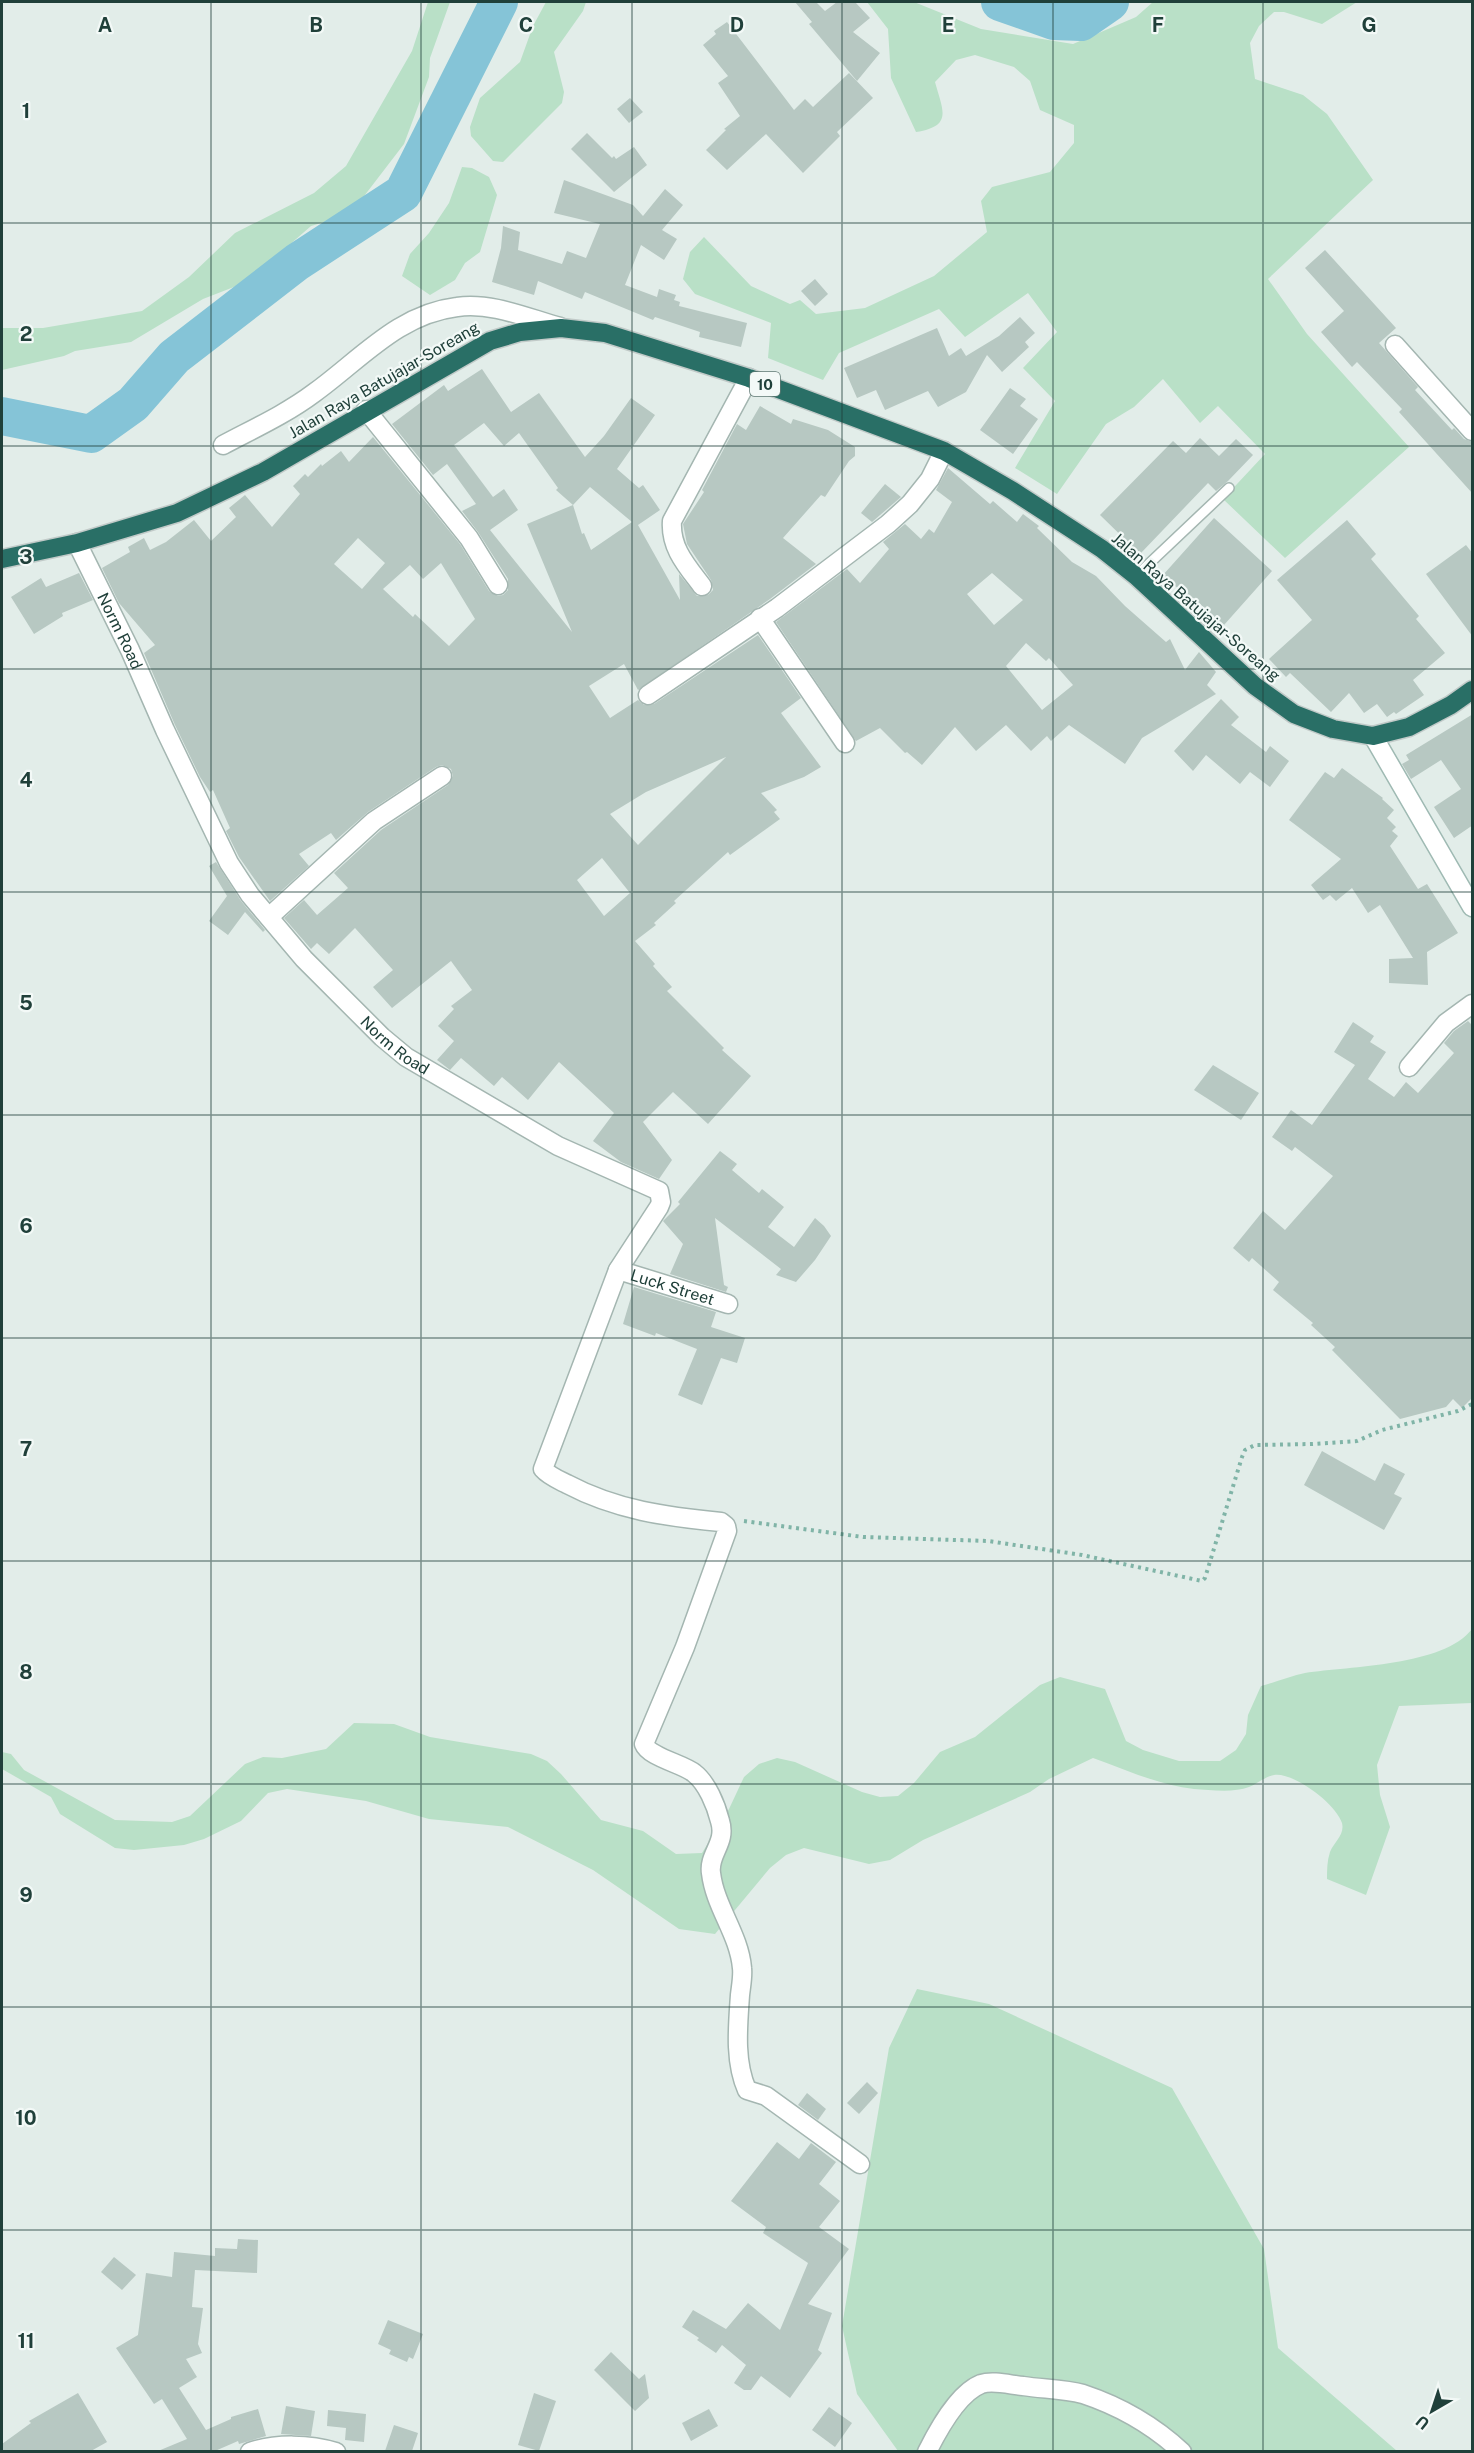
<svg xmlns="http://www.w3.org/2000/svg" width="1474" height="2453" font-family="'Public Sans',sans-serif">
<style>
.green{fill:#b9e0c7}
.lines{fill:none;stroke-linecap:round;stroke-linejoin:round}
.river{stroke:#85c4d7;stroke-width:38}
.building{fill:#b7c8c2;fill-rule:evenodd}
.lane-casing{stroke:#a4b6b1;stroke-width:12}
.street-casing{stroke:#a4b6b1;stroke-width:21}
.secondary-casing{stroke:#9fbab3;stroke-width:21}
.highway-casing{stroke:#c1cac8;stroke-width:21}
.path{stroke:#80b4a7;stroke-width:4;stroke-dasharray:3 4.5;stroke-linecap:butt}
.lane{stroke:#fff;stroke-width:9}
.street{stroke:#fff;stroke-width:18}
.secondary{stroke:#fff;stroke-width:18}
.highway{stroke:#296f66;stroke-width:18}
.grid{fill:none;stroke:#20403a;stroke-width:1.5;stroke-opacity:0.55}
.labels{text-anchor:middle;dominant-baseline:central;stroke-width:4.5;stroke-linejoin:round;paint-order:stroke}
.shield{fill:#f3f9f7;stroke:#5f7873;stroke-width:1.5}
.shield-label{font-size:15px;font-weight:bold;fill:#20403a}
.street-label{font-size:16px;fill:#20403a;stroke:#f3f9f7}
.grid-label{font-size:20px;text-anchor:middle;font-weight:bold;fill:#20403a;stroke:#f3f9f7;stroke-width:4.5;stroke-linejoin:round;paint-order:stroke}
</style>
<rect width="100%" height="100%" fill="#e2ede9"/>
<g class="green">
<path d="M428,2H450L430,58L429,77L404,144L358,204L331,220L311,226L256,274L239,285L203,299L131,342L75,351L64,356L2,370V328H43L142,311L189,277L235,233L314,193L346,166L412,51Z"/>
<path d="M546,2H586L583,11L554,52L564,92L562,103L503,162L493,161L471,136L470,127L480,98L520,62L533,26Z"/>
<path d="M867,2H914L981,29L1073,44L1136,17L1153,2H1357L1322,24L1284,12H1274L1259,26L1250,43L1255,79L1303,95L1327,114L1373,180L1268,279L1307,334L1409,447L1285,558L1223,499L1265,454L1218,406L1200,423L1163,379L1134,407L1106,424L1057,494L1015,468L1055,401L1023,368L1057,332L1028,293L965,337L939,309L839,353L823,380L768,358L771,323L695,294L683,279L690,252L704,237L751,286L790,304L800,300L816,314L865,308L934,276L987,232L981,201L992,187L1050,172L1074,143V125L1040,110L1030,81L1014,67L975,55L956,60L935,82C943,111 953,126 916,132L891,78L888,29Z"/>
<path d="M462,167L472,168L489,177L497,195L480,252L465,263L455,280L430,295L402,276L410,254L429,233L449,203Z"/>
<path d="M1472,1629V1703L1399,1706L1377,1765L1380,1795L1390,1827L1366,1895L1327,1879C1327,1870 1327,1861 1330,1852C1334,1842 1345,1835 1342,1823C1336,1804 1294,1772 1274,1775C1266,1776 1257,1784 1249,1787C1234,1793 1210,1790 1194,1789C1159,1785 1126,1770 1093,1758L1049,1779L1030,1792L923,1840L890,1860L869,1864L804,1848L786,1855L770,1868L715,1934L679,1929L593,1870L508,1827L429,1819L366,1801L287,1789L268,1793L241,1821L204,1839L184,1845L134,1850L115,1848L60,1814L51,1797L2,1769V1752L11,1754L24,1770L115,1820L172,1822L190,1816L245,1764L263,1757L282,1758L326,1749L354,1723L394,1724L430,1737L531,1754L547,1761L561,1774L601,1820L643,1831L676,1854L702,1853L729,1809L744,1777L759,1764L777,1758L795,1762L862,1792L880,1797L898,1796L914,1783L940,1752L975,1737L1040,1685L1060,1677L1105,1689L1126,1741L1143,1750L1179,1761H1220L1236,1750L1246,1734L1248,1715L1261,1686C1276,1682 1291,1676 1305,1673C1350,1666 1444,1666 1472,1629Z"/>
<path d="M917,1989L989,2004L1172,2088L1264,2249L1278,2348L1397,2451H898L857,2394L842,2326L889,2048Z"/>
</g>
<g class="lines">
<g class="river">
<path d="M1000,2L1054,21L1081,22L1110,2"/>
<path d="M2,416L91,434L133,404L174,357L297,262L403,193L499,2"/>
</g>
</g>
<g class="building">
<path d="M795,2H816L825,11L837,2H855L870,18L853,32L880,53L857,81L809,24L812,22Z"/>
<path d="M727,22L794,110L805,99L813,107L849,73L873,98L837,132L840,136L803,173L766,134L727,170L706,150L726,130L724,129L740,116L718,83L728,76L703,45L716,34L714,31Z"/>
<path d="M630,98L643,112L629,123L617,109Z"/>
<path d="M587,133L612,158L614,156L616,159L634,147L647,165L614,192L571,149Z"/>
<path d="M564,180L633,205L643,216L665,189L683,205L662,230L677,239L664,260L641,245L625,285L657,297L659,289L676,295L674,300L680,302L679,306L747,323L741,347L699,337L700,332L655,317L653,320L585,292L582,299L538,281L534,295L492,282L501,248L503,226L520,232L518,250L562,264L567,251L586,258L600,224L554,213Z"/>
<path d="M1325,250L1396,328L1379,343L1418,387L1415,390L1452,430L1454,428L1464,439L1473,442V494L1399,412L1402,409L1357,362L1352,367L1321,332L1344,311L1305,268Z"/>
<path d="M815,279L828,294L815,306L801,291Z"/>
<path d="M1020,317L1035,333L1025,342L1029,347L1002,372L987,355L966,392L938,407L928,391L885,410L876,390L857,398L844,368L937,328L949,356L961,348L966,356L999,336Z"/>
<path d="M482,369L511,412L539,393L585,457L604,436L631,398L655,415L617,469L639,488L643,485L660,510L638,525L680,600L679,574L697,596L708,595L713,590L711,580L687,544L683,524L704,492L702,490L737,424L746,430L760,406L791,424L793,419L828,430L855,447V456L849,461L825,497L821,495L783,538L816,564L770,599L638,690L624,664L589,686L610,718L638,700L644,705L654,704L758,635L801,698L781,713L821,767L804,777L761,793L777,810L774,812L780,819L730,855L728,852L674,901L676,903L654,923L656,925L635,941L655,964L653,966L672,987L667,991L724,1048L722,1050L751,1076L708,1124L673,1092L643,1122L672,1160L659,1179L621,1162L593,1141L614,1113L559,1062L528,1100L502,1077L494,1086L461,1058L450,1070L437,1060L454,1041L438,1026L454,1009L451,1006L472,990L451,961L392,1008L373,987L393,970L355,928L329,954L317,943L311,949L284,918L304,900L317,915L348,888L334,873L381,830L448,785L453,776L451,769L442,765L436,767L368,812L336,840L331,833L299,854L309,866L270,901L239,857L226,831L230,828L213,790L210,792L200,777L175,725L144,653L155,645L119,603L102,568L130,552L128,547L144,538L150,550L166,542L194,520L211,541L236,517L229,508L245,495L272,527L300,494L293,486L305,474L308,477L321,464L322,466L341,451L349,462L373,437L460,544L489,591L498,596L503,595L508,590V579L478,532L462,511L476,504L447,464L433,475L392,424L444,385L448,391ZM484,423L504,446L519,433L558,488L556,490L573,505L590,487L632,522L591,550L584,533L582,534L573,505L527,524L572,632L490,530L518,510L504,489L493,497L454,445ZM358,538L385,563L362,589L334,564ZM441,563L475,619L449,646L415,614L413,617L383,589L410,565L423,579ZM726,757L638,845L610,814L646,792ZM602,858L630,893L604,916L577,880Z"/>
<path d="M1010,388L1026,399L1020,406L1038,419L1013,454L980,430Z"/>
<path d="M1200,438L1219,456L1236,439L1253,455L1228,481L1216,491L1208,483L1140,554L1100,515L1173,441L1186,453Z"/>
<path d="M948,468L990,504L993,501L1017,522L1023,514L1039,526L1037,528L1072,562L1096,576L1125,606L1166,642L1170,639L1185,670L1199,652L1216,672L1207,685L1216,694L1142,738L1125,764L1069,725L1051,741L1047,736L1031,751L1006,725L976,751L955,727L922,765L907,752L905,753L880,728L856,741L776,622L847,569L860,583L889,549L883,542L905,524L921,539L929,529L934,533L952,502L936,490ZM992,573L1023,600L994,625L967,594ZM1026,643L1046,661L1049,658L1073,685L1042,710L1006,666Z"/>
<path d="M885,484L901,497L872,522L861,513Z"/>
<path d="M1214,518L1272,571L1224,625L1193,598L1191,600L1163,575Z"/>
<path d="M1347,520L1376,554L1371,559L1419,616L1416,619L1445,653L1413,680L1424,695L1396,714L1394,712L1387,717L1377,704L1364,713L1349,693L1331,712L1290,673L1286,677L1269,659L1312,620L1277,580Z"/>
<path d="M1466,545L1473,554V637L1426,574Z"/>
<path d="M79,573L93,600L62,613L63,616L34,634L11,597L41,578L46,587Z"/>
<path d="M1221,699L1239,717L1231,725L1266,752L1270,746L1289,761L1270,787L1250,772L1240,784L1206,755L1193,771L1174,751Z"/>
<path d="M1473,714V825L1454,838L1434,807L1461,789L1441,760L1411,779L1402,764L1409,760L1406,755Z"/>
<path d="M1342,768L1383,798L1382,799L1394,810L1387,818L1396,827L1392,831L1398,836L1390,846L1418,889L1427,884L1458,933L1427,952L1428,985L1389,983V959L1413,958L1380,905L1368,913L1352,888L1336,901L1330,895L1323,900L1311,885L1341,859L1289,820L1325,772L1334,778Z"/>
<path d="M216,862L241,901L265,930L263,932L245,912L228,935L209,921L227,896L209,866Z"/>
<path d="M1468,1021L1473,1026V1397L1462,1408L1453,1399L1446,1407L1400,1419L1332,1350L1335,1347L1311,1325L1313,1323L1273,1290L1279,1282L1252,1258L1249,1262L1233,1248L1263,1211L1285,1230L1333,1176L1295,1147L1292,1151L1272,1137L1291,1110L1312,1125L1355,1065L1334,1052L1353,1022L1374,1036L1370,1042L1386,1052L1368,1079L1394,1097L1406,1082L1418,1093L1454,1053L1444,1043L1454,1031Z"/>
<path d="M1213,1065L1259,1093L1241,1120L1194,1090Z"/>
<path d="M720,1151L737,1164L732,1170L759,1193L762,1189L784,1207L768,1227L794,1247L815,1218L824,1226L831,1236L815,1260L796,1282L776,1275L781,1269L715,1218L724,1285L728,1287L726,1292L670,1274L683,1244L663,1221L680,1204L678,1202Z"/>
<path d="M634,1287L716,1312L711,1327L745,1338L737,1363L721,1358L702,1405L678,1395L697,1349L656,1333L655,1336L623,1324Z"/>
<path d="M1322,1451L1375,1481L1384,1463L1405,1474L1394,1494L1402,1498L1384,1530L1304,1485Z"/>
<path d="M867,2082L878,2093L859,2114L847,2103Z"/>
<path d="M807,2093L826,2109L818,2120L798,2105Z"/>
<path d="M777,2142L799,2159L811,2143L836,2162L819,2184L840,2201L819,2227L849,2249L808,2304L832,2313L818,2350L822,2353L790,2398L761,2376L751,2390H744L734,2383L746,2365L722,2345L716,2353L697,2340L699,2338L682,2327L693,2310L726,2329L748,2303L780,2330L808,2263L763,2233L766,2227L731,2201Z"/>
<path d="M238,2239L258,2240L257,2273L195,2270L192,2307L203,2308L198,2344L202,2353L186,2359L197,2377L179,2388L206,2430L231,2419V2417L258,2409L266,2436L239,2444L238,2441L215,2451H158L187,2439L162,2399L154,2404L116,2348L138,2335L146,2273L172,2277L174,2252L215,2256V2248L237,2249Z"/>
<path d="M114,2257L136,2275L122,2290L101,2272Z"/>
<path d="M388,2320L423,2334L413,2359L409,2357L407,2362L389,2354L391,2350L378,2344Z"/>
<path d="M611,2352L639,2379L645,2374L649,2398L635,2411L594,2370Z"/>
<path d="M78,2393L107,2442L91,2451H2V2444L31,2423L29,2421Z"/>
<path d="M534,2393L556,2401L539,2451L518,2445Z"/>
<path d="M286,2406L315,2411L311,2436L281,2434Z"/>
<path d="M829,2407L852,2423L835,2447L812,2430Z"/>
<path d="M709,2409L718,2426L691,2441L682,2423Z"/>
<path d="M328,2410L366,2414L364,2442L345,2440L346,2428L327,2426Z"/>
<path d="M394,2425L418,2433L412,2451H385Z"/>
</g>
<g class="lines">
<g class="lane-casing">
<path id="lane" d="M1136,576L1229,488"/>
</g>
<g class="street-casing">
<g id="street">
<path d="M1395,345L1472,431"/>
<path d="M366,410L469,538L498,585"/>
<path d="M223,445C253,429 286,414 314,393C360,360 398,314 457,307C492,302 527,318 560,327"/>
<path id="s1" d="M77,543L130,650L165,730L229,863L250,895L304,959L382,1037L406,1057L558,1146L659,1191L661,1202L659,1207L618,1270L543,1469C549,1476 559,1480 567,1484C616,1510 667,1517 721,1522L726,1526L727,1531L685,1647L644,1744C649,1757 683,1764 694,1773C707,1783 716,1805 720,1821C727,1843 708,1854 711,1873C715,1907 739,1934 742,1968C743,1976 741,1986 740,1995C738,2025 734,2061 747,2090L766,2096L860,2164"/>
<path d="M702,586C687,566 670,548 672,521L749,378"/>
<path d="M760,618L845,743"/>
<path d="M648,695L777,608L888,524L910,504L930,479L944,451"/>
<path d="M269,917L374,821L442,776"/>
<path d="M1409,1067L1446,1023L1472,1004"/>
<path id="s2" d="M618,1270L728,1304"/>
<path d="M250,2452C276,2443 310,2444 336,2452"/>
<path d="M927,2452C938,2430 958,2393 981,2384C993,2380 1011,2385 1023,2386C1042,2389 1064,2389 1083,2394C1119,2406 1154,2426 1182,2452"/>
</g>
</g>
<g class="secondary-casing">
<path id="secondary" d="M1373,736L1472,907"/>
</g>
<g class="highway-casing">
<path id="highway" d="M2,559L77,543L177,513L263,472L490,341L520,332L561,328L605,333L749,378L944,451L1013,491L1102,549L1136,576L1255,686L1294,714L1333,729L1373,736L1409,727L1451,705L1472,690"/>
</g>
<path class="path" d="M744,1521L863,1537L988,1541L1082,1555L1202,1581L1205,1578L1242,1457L1245,1450L1255,1445L1312,1444L1357,1441L1382,1430L1458,1411L1472,1404"/>
<use href="#lane" class="lane"/>
<use href="#street" class="street"/>
<use href="#secondary" class="secondary"/>
<use href="#highway" class="highway"/>
</g>
<path class="grid" d="M211,2V2452M421,2V2452M632,2V2452M842,2V2452M1053,2V2452M1263,2V2452M2,223H1472M2,446H1472M2,669H1472M2,892H1472M2,1115H1472M2,1338H1472M2,1561H1472M2,1784H1472M2,2007H1472M2,2230H1472"/>
<g class="labels">
<rect class="shield" x="750" y="372" width="30" height="24" rx="4.5"/>
<g class="shield-label">
<text x="765" y="384">10</text>
</g>
<g class="street-label">
<text transform="translate(384 380) rotate(-30)">Jalan Raya Batujajar-Soreang</text>
<text transform="translate(1196 607) rotate(41)">Jalan Raya Batujajar-Soreang</text>
<text stroke="none"><textPath href="#s1" startOffset="98">Norm Road</textPath></text>
<text stroke="none"><textPath href="#s1" startOffset="602">Norm Road</textPath></text>
<text stroke="none"><textPath href="#s2" startOffset="57">Luck Street</textPath></text>
</g>
</g>
<g class="grid-label">
<text x="105" y="32">A</text>
<text x="316" y="32">B</text>
<text x="526" y="32">C</text>
<text x="737" y="32">D</text>
<text x="948" y="32">E</text>
<text x="1158" y="32">F</text>
<text x="1369" y="32">G</text>
<text x="26" y="118">1</text>
<text x="26" y="341">2</text>
<text x="26" y="564">3</text>
<text x="26" y="787">4</text>
<text x="26" y="1010">5</text>
<text x="26" y="1233">6</text>
<text x="26" y="1456">7</text>
<text x="26" y="1679">8</text>
<text x="26" y="1902">9</text>
<text x="26" y="2125">10</text>
<text x="26" y="2348">11</text>
</g>
<rect width="1474" height="2453" fill="none" stroke="#20403a" stroke-width="6"/>
<g transform="translate(1432 2411) rotate(219)" stroke="#f3f9f7" stroke-width="4.5" paint-order="stroke">
<path d="M0-4.5L10 22L0 15L-10 22Z" fill="#20403a"/>
<text y="-9" font-size="16" font-weight="bold" text-anchor="middle" fill="#20403a">U</text>
</g>
</svg>
